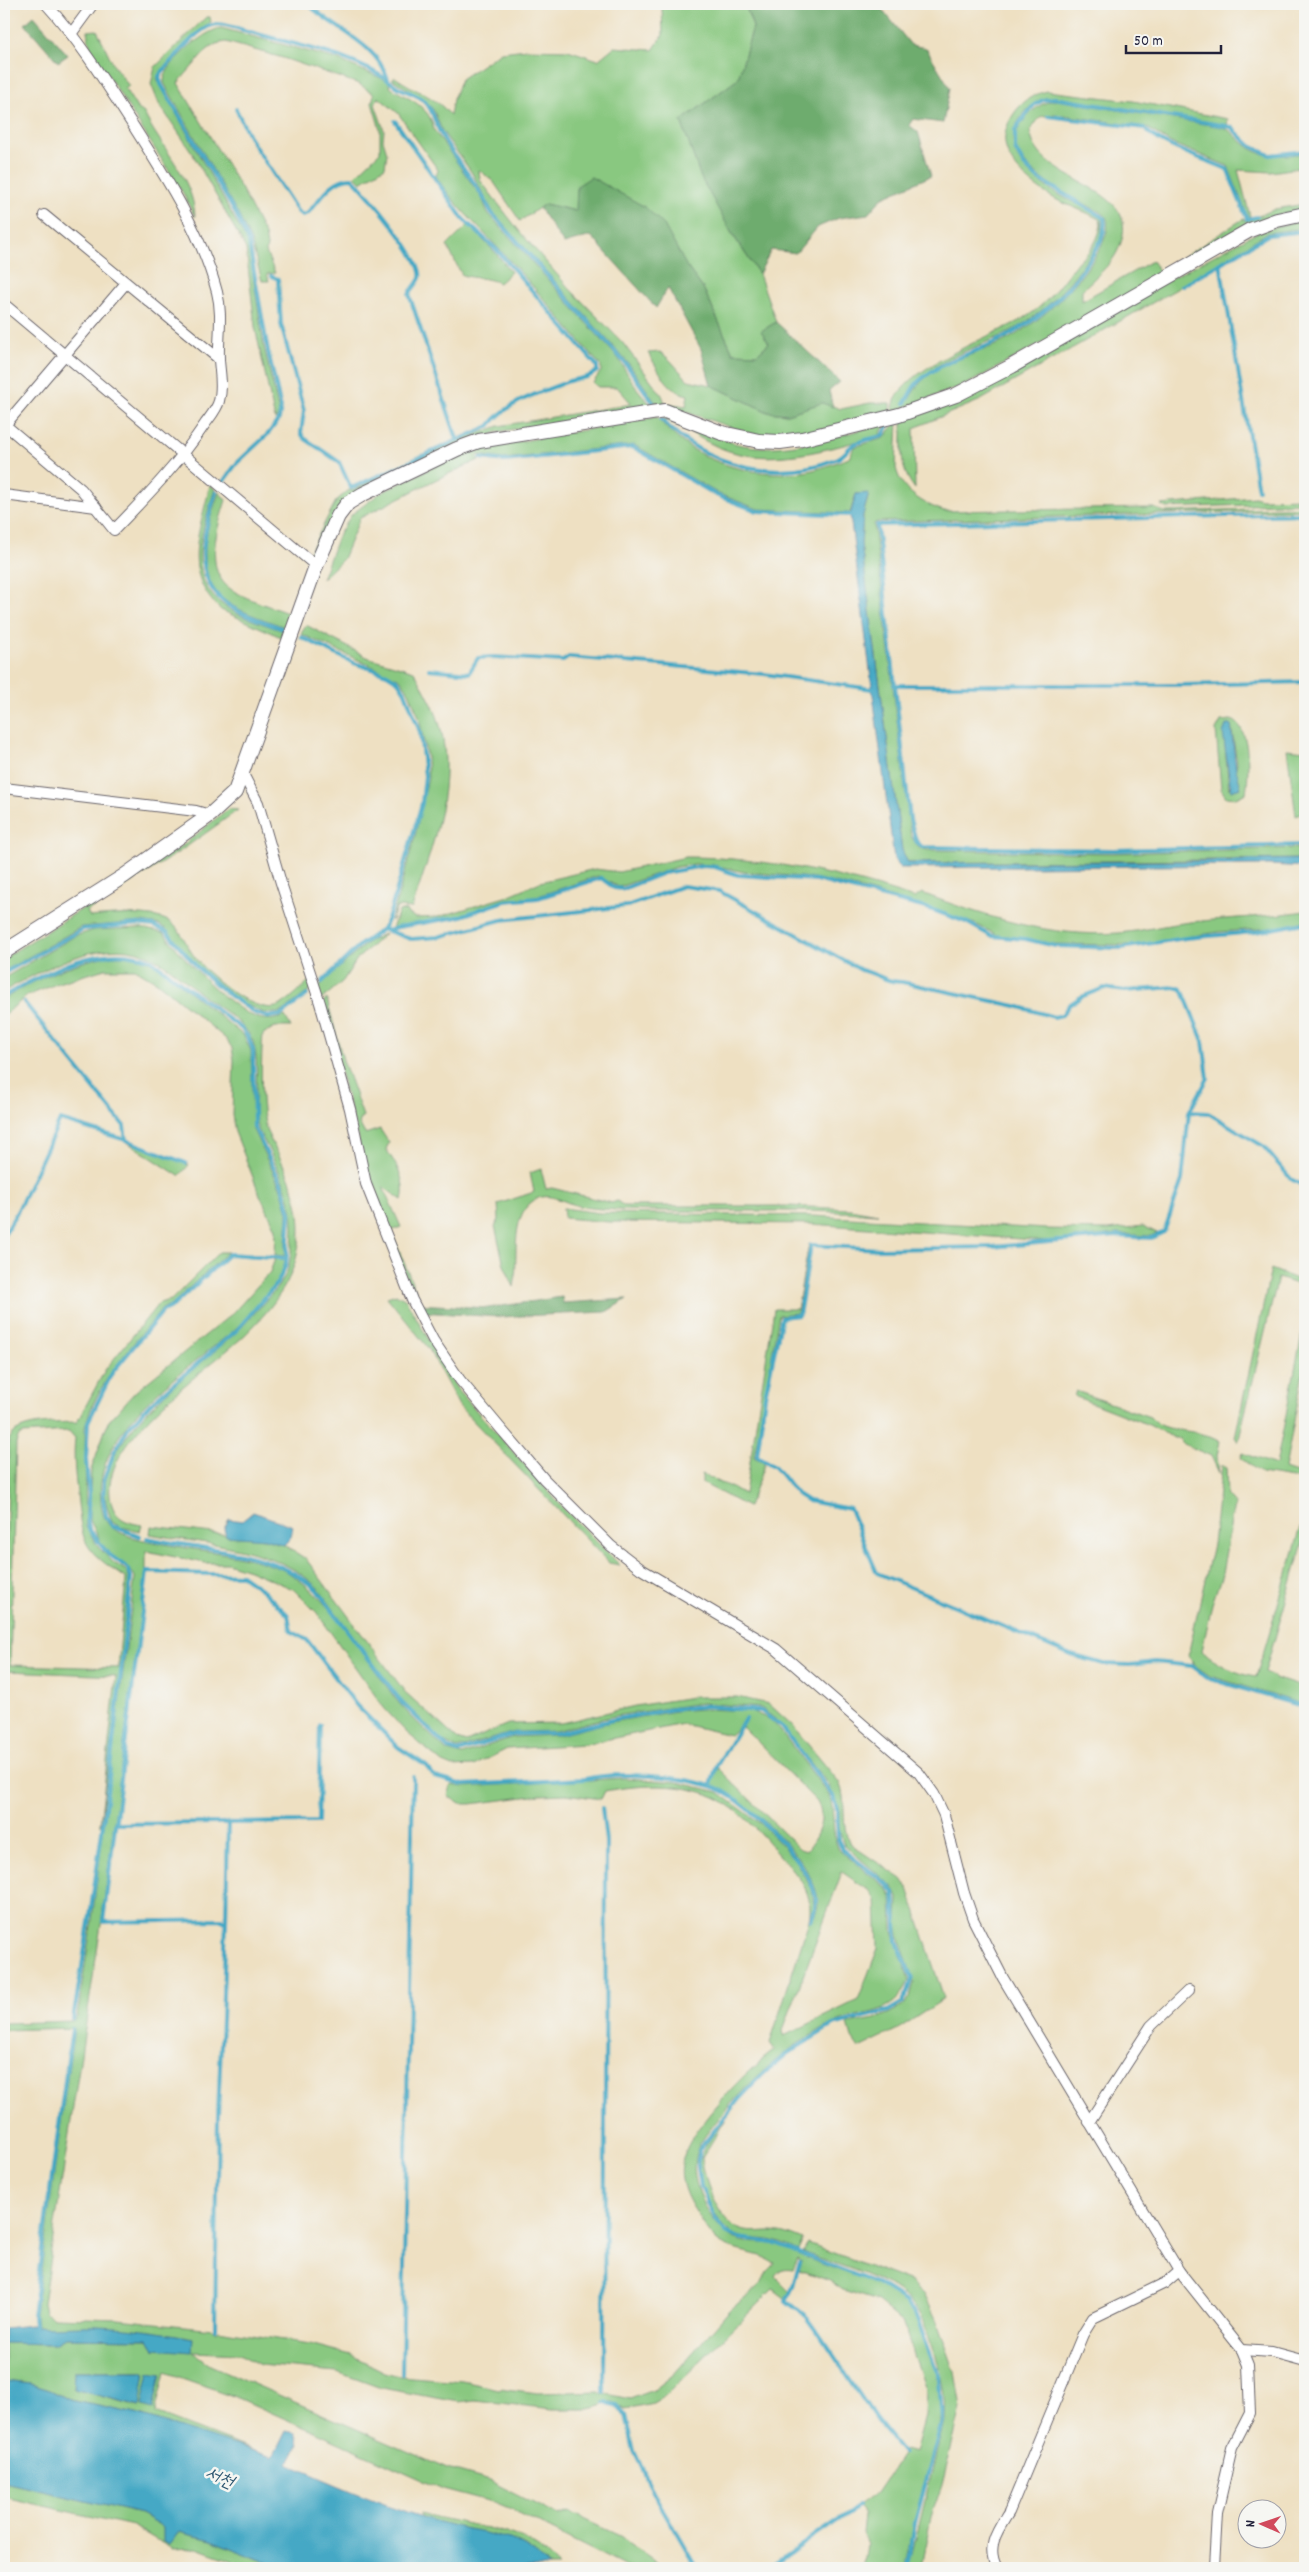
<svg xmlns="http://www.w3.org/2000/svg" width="1309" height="2572" font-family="Dekko,'Poor Story',sans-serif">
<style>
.green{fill:#89c880;stroke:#56755e;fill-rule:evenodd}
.forest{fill:#6eac6e;stroke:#486754}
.water{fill:#45a8c5;stroke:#346580}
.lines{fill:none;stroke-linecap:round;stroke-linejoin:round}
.stream{stroke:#45a8c5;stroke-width:4}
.street-casing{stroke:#69646a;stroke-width:12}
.secondary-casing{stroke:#69646a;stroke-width:16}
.street{stroke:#fff;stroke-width:10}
.secondary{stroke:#fff;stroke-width:14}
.labels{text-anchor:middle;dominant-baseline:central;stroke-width:5;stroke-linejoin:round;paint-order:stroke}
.water-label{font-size:18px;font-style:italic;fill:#305872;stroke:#f6f6f2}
</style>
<rect width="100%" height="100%" fill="#f6f6f2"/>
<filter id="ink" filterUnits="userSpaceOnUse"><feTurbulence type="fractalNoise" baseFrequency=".02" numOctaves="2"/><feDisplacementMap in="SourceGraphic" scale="10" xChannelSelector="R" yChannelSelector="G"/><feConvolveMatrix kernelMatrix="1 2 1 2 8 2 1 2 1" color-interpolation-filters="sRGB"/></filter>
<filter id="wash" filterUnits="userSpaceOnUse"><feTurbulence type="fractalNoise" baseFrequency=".0096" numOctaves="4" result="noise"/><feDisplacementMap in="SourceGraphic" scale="20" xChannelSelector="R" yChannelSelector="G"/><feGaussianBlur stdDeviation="1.12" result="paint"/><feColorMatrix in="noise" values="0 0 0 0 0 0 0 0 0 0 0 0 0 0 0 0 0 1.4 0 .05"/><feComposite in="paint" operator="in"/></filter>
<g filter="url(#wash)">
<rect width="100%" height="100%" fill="#eee0c2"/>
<g class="green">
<path d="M653,4H745L753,27L738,79L681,121L731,232L759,274L776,322L762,331L769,343L757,354L733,353L704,290L687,267L576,211L545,204L520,221L493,181L479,170L480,180L520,232L568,287L622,342L662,395L665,403L686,406L688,395C667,391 659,370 648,353L660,352L669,359L688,380L711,385L768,412L787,414L822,402L841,409L870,403H890V415L777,439L745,432L686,412L660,409L629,364L493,212L472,173L442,131L434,111L427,102L392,79L395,77C414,91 436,96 450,115L453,99L461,79L501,52L527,49L568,50L598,60L614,47L653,50L663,35L662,8Z"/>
<path d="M206,17H210L211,22L186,44L159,74L157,79L248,243L264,347L277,403L279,414L275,420L255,327L246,249L191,151L159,104L151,84L155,67Z"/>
<path d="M221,28L336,59L388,81L391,88C409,99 430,106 434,130L482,198L488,213L618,358L635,386L652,407L497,432L352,497L316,558L309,553L336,501L349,490L351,491L459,441L499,426L632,404L617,387H598L593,383L601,371V366C567,327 534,286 499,249C477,225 453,204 436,176L438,170L398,113L378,97L375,104L384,130L383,140L387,153L385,167L361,182L355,176L380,152V129L372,103L374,94L359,84L283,58L226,42L216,44L207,50L178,83L241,188L265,235L267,246L266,252L275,273L267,274L269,281H262L251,241L238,214L164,83C162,65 205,30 221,28Z"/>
<path d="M97,30L114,66L129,86L125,89L137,108L144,113C160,147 194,178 195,217L183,193L90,47L87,31Z"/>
<path d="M1047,91L1133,101L1228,119L1227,125L1055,97C1043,97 1036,101 1028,109C991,147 1031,180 1065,198C1077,205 1091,207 1102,218V234L1098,243C1077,275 1056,303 1023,324C986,348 926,356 907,399L910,398C913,393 916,387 921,382C944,359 982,354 1010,338C1045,318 1075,288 1097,254C1103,242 1112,227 1105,215C1081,200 990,164 1022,123C1031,111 1041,102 1056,100L1222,127C1231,130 1234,135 1241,141C1261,160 1280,156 1305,153V167L1271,172L1238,170L1250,216L1248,217L1228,166L1171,143L1146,127L1055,114L1040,117L1030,131C1037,188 1154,183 1116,254C1109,267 1093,279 1082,290V301L1152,261L1160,272L1243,219L1247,221L1275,209L1305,204V210L1273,216L969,383L893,412C891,370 999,335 1029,315C1049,302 1063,280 1078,261C1090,254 1100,237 1101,223L1099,219C1085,211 1071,207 1057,200C1030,185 992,156 1009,122C1017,106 1029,95 1047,91Z"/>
<path d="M1305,219V228L1267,233L1175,290L981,400L914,428L915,489C897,465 903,449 902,421L1258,232Z"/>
<path d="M468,225L495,252L511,272L499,283C487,277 475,279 462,275L447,246Z"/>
<path d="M657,417C690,459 741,476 794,473C813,472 832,464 849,458L854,447L884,438L898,420L896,468C901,491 923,504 944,511L1153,508L1165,512L1305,507V510L877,522L874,524L909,823L911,836L919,848L928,850L1112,853L1305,848V859L908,863L902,850L861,544L863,515L869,494H856L850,513L758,509L719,494L634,445L503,459L479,455L477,457L479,460L435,480L360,518L343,559L322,579L338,536L352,514L379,494L447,460L479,449Z"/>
<path d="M663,418C680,418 720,441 742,445C789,454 840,434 885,424L880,435C829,449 769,469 718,447C699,439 682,426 663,418Z"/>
<path d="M210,485L215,489C203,525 185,577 222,604C239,618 266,624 286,632L283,638L221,610C180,573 200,530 210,485Z"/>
<path d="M219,492L226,500C218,526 202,571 232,590C250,601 273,607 293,615L287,628C268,620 244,614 227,602C191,576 207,525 219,492Z"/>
<path d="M1255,497L1261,499L1305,498V503L1166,508L1161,505Z"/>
<path d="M306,625L367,657L414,671C422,686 431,700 437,716C459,779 432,848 412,908L397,907L391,921L415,836L428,778L427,758L419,717L409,692L400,679L301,634Z"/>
<path d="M1231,720C1251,724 1249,776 1246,793L1236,798L1226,797L1221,789L1216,730L1221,721ZM1231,725L1237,763L1229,789L1224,735Z"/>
<path d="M1287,749L1305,751V812L1296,816Z"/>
<path d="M228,809L238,810L182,850L87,911L90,917C111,915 152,911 170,922C182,930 186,945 194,956C207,975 252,1013 276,1007C287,1003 300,989 309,981L312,989L280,1013H263L239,1001L211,978L190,959L167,930L160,925L141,922L81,927L4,971V958L181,847Z"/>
<path d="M686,857C763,857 842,874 914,898L922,893C985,917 1052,938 1119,933C1144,931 1167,924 1191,922C1229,918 1267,917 1305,911V921L1273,928L1219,932L1133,945L1053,944L1025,938L997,935L975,924L932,909L865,890L814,878L744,872L713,865L695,864L676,867L619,887L598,876L535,897L508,899L462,915L392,928L399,911L406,910L408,914L416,918L438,917L505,897L540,882L595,869L619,872Z"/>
<path d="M141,928L164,933C183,958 226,1005 255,1017C266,1021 275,1020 285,1016L291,1027H275L263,1034C261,1059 260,1099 265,1124C267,1136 277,1150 282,1162C302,1202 308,1242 286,1284C276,1302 261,1319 246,1334C207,1371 103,1437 110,1496C113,1517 123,1522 142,1525L140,1531L120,1527L112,1522C108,1510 103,1497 105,1485C113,1424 198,1369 240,1329C247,1322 253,1314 260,1307C270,1295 286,1281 289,1265C298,1215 291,1198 271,1154C267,1145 258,1132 256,1123C253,1097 261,1067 253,1042C246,1023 222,1010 207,999C188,984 167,962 144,954C100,937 43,970 4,991V978L75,936L94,930Z"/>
<path d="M385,934L357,959L343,981L321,1000L318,987L369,941Z"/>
<path d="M106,956H133L154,963L244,1036L251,1051L253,1130L281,1189L288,1213L285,1256L275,1255L276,1229L260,1195L235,1132L232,1115L234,1060L232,1048L226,1039L157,982L135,969H105L61,982L27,996L4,1015V999C35,979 70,964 106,956Z"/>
<path d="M327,999L343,1060L363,1116L359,1123L365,1134L380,1129L389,1143L386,1149C396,1164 407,1181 402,1200L383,1187L401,1227L391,1231L417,1294L412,1293L369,1180L322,1003Z"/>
<path d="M127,1142L189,1165L179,1176Z"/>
<path d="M541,1169L546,1189L552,1188L612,1203L617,1201L624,1206H789L850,1209L878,1214C791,1208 704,1213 617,1210C605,1209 591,1209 579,1206C564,1203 548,1190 533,1201C509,1217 519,1263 514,1287L504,1265L495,1226L499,1220L498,1204L534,1192L530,1173Z"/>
<path d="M563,1208L600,1213L813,1216L1047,1229L1108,1230L1143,1226L1157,1233L1151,1236L1117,1234L1048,1241L811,1224L609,1222L564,1218Z"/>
<path d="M809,1244L797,1313L779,1315L754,1457L765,1463L748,1507L702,1483V1474L745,1494L774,1309H797Z"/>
<path d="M219,1252H228L173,1303L162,1309C135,1343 94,1385 85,1428L86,1527L99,1548L114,1563L127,1571L129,1577L120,1676L100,1825L116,1676L9,1671L6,1751H4V1632L9,1440C15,1421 60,1423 77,1422L105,1370L159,1303L171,1300ZM69,1431L75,1438C73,1457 75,1474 77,1493C82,1544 82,1549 126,1578L118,1668L10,1665L16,1444L18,1437L22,1434Z"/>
<path d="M275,1259H285C284,1277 270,1292 258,1305C250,1313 243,1322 234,1330C183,1374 83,1433 103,1514C105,1519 107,1524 111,1527C124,1537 144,1540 158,1543C198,1551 241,1553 279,1568C325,1587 367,1662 398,1702C413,1720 431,1735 447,1751L462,1755L513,1737L559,1735L611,1722L676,1711L702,1709L751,1711L771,1720L780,1730L829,1795C836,1813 830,1832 839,1850L887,1888L892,1896L893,1931L909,1980C894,2019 863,2009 832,2024C787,2046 751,2079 719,2118C711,2129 700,2140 696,2153C688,2181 709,2224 733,2238C745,2245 762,2241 775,2245C788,2249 801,2256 814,2261C845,2274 890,2283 912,2310C923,2323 935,2368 939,2386C946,2418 933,2450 925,2481C917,2510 910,2539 906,2568H862L866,2545L861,2533L863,2515L857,2507L876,2493L905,2450L915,2453L925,2416L926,2389L902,2321L878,2301L843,2290L830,2281L799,2270L802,2262L798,2259L793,2269C784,2268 779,2268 774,2276L790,2292L785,2298L773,2289L665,2396L653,2403L625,2409L612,2402H603L605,2403L601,2406L589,2409H552L475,2400L459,2402L381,2388L337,2372L260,2365L239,2354L193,2352L210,2365L448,2469L490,2481L559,2516L568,2512L620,2536L665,2568H628L516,2512L492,2502L443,2489L236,2397L165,2372L155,2413L273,2458L136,2414L70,2400L50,2390L30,2384L4,2381V2343L55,2344L65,2338L148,2339L154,2349L193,2338L96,2326L47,2328L36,2326L35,2315L74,2028L4,2030V2023L74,2021L77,2017L92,1920L135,1577L130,1568L109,1553L100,1541L89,1518L91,1470L108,1422L135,1392L233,1313L270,1272ZM146,1551L205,1563H227L249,1570L293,1589L317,1613L384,1708L406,1732L443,1763L453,1767L474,1766L507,1749L585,1744L683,1724L730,1735L739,1727L744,1728L817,1802C827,1820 817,1836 806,1851L800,1849L718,1768L711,1784C747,1799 813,1860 818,1899C819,1908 815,1914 812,1921L809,1920L814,1907L812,1889L795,1860L764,1826L718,1792L676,1782L625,1778L464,1787L451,1785L448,1796L460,1804H471L540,1795L566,1794L601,1799L605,1791C643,1784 697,1781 730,1806C750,1820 765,1839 781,1857C799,1877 814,1892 809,1920L770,2043L775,2050C750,2068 732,2087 712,2111C684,2146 668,2170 696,2212C702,2222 708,2232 716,2240C733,2254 758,2251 775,2263L767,2271L762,2283L729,2311L674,2374L654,2390L630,2399L601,2393L600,2391L538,2393L506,2389L503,2387L499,2389L462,2381L399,2376L385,2372L351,2355L310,2344L218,2330L216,2332L212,2329L118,2319L54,2317L45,2312L43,2303L101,1925L146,1570ZM842,1872L871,1892L876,1900L878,1948L858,2000L784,2036L783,2030ZM75,2371H145L139,2406L73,2389Z"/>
<path d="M1271,1269L1305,1282V1287L1278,1278L1238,1442L1235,1437Z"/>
<path d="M396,1294L406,1300L457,1389L564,1509L620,1565L609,1563L459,1406L429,1349L387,1297Z"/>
<path d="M1305,1319V1362L1285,1469L1305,1476V1480L1261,1473L1240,1458L1242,1453L1276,1465Z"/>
<path d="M1076,1391L1150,1417C1159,1429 1180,1430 1193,1432C1202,1433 1211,1438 1220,1441L1217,1456L1219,1473L1211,1456L1183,1444L1180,1438H1174L1149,1425L1074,1396Z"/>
<path d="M1222,1465L1226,1467L1227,1496L1234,1504L1222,1574L1212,1604L1202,1651C1216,1664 1237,1674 1256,1677L1305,1514V1536L1265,1672L1275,1678L1305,1688V1705L1210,1676L1194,1665L1188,1655L1213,1544Z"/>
<path d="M151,1526L265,1539L284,1545L306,1559L405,1692L457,1739L466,1742L508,1724L561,1723L635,1706L692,1697H737L769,1704L792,1725L839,1782C848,1801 840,1825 850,1844L902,1879L908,1888L944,1999L898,2029L859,2048L852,2038L848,2024L875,2019L890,2013L903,2006L910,1997L914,1982L900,1940L897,1924L898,1898L893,1887L844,1845L839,1830V1810L829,1785L775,1719L761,1708L702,1703L614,1716L555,1731L514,1732L457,1749L444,1742L400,1699L318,1588C274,1545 206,1545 150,1534Z"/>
<path d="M726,2119L702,2158C704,2180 718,2223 742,2230C750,2233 761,2231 769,2231C782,2231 792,2235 803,2240L798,2251C792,2248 784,2244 777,2242C764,2237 748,2241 735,2235C715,2224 693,2179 700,2158C705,2143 717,2131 726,2119Z"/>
<path d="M808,2243L911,2282L924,2294L937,2321L955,2372L961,2408L942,2485L931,2517L921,2568H909L910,2563L944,2421C946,2395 941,2370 932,2346C927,2333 923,2318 915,2307C892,2278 836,2265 802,2252Z"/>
<path d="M4,2482L141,2514L163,2527L169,2544L179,2532L211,2540L281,2568H253L197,2548L172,2549L133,2526L4,2497Z"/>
<path d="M421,2513C464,2527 531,2526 558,2568H548C527,2535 483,2535 449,2525C439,2523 430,2519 420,2516Z"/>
</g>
<g class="forest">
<path d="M745,4H878L911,45L926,48L950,88L943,123L913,119L909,125L918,132L931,176L883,197L868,214L839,218L818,227L796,253L771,250L759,274L731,232L701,178L681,121L738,79L753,27Z"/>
<path d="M34,16L68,55L58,62L25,24Z"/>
<path d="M591,177L645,207L664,225L687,267L704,290L733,353L757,354L769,343L761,331L776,322L840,382L829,391L833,407L822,403L787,414L768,412L711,385L701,349L668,288L656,308L591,236L564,244L539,208L545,204L576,211L577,186Z"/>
<path d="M562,1297L563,1303L627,1299L606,1312L500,1317L421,1312L418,1304L488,1308Z"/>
</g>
<g class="water">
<path d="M869,493L863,515L861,544L902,850L908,863L1204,861L1305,859V867L1269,865L900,868L894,859L850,515L856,494Z"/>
<path d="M1226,725H1231L1236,769L1241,788L1231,791L1223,733Z"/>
<path d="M253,1512L293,1526L291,1537L284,1545L265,1539L226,1536L224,1529L229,1519L242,1521Z"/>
<path d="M30,2325C53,2329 73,2325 96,2326C128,2327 162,2332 193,2338L192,2352L154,2349L148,2339L65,2338L55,2344L4,2343V2328Z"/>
<path d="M74,2371H145L140,2406L73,2389Z"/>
<path d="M149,2372L161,2374L153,2409L142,2406Z"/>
<path d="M4,2381L30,2384L50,2390L70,2400L136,2414L273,2457L286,2431L295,2433L299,2443L288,2464C340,2486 394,2511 450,2525C468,2530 487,2531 506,2538C523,2545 539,2553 548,2568H281L211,2540L179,2532L169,2545L163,2542V2527L141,2514L4,2482Z"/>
</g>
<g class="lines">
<g class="stream">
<path d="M308,4C334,30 375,41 388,79"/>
<path d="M236,109L251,140L298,212L303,215L308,213C320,199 332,178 352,178C366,191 425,260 420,278C418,283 412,289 409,294L457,439"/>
<path d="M1048,116L1144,128C1161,147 1203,158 1227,169L1247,219L1257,217"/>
<path d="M1220,263L1258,490"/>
<path d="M271,276L278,279L281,324L304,411L301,433L304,438L339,462L351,488L489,426C508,401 541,392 569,381C582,377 586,380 597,371V366L497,250L463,219L395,121"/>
<path d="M1182,286L1268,235L1305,231"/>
<path d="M905,403C909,396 913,386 919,381C944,359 980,352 1007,336C1041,318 1069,291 1090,259C1098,246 1107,234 1104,218L1037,178L1024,165L1015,149V131L1019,124L1034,105L1043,100L1054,98L1221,125L1231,127L1251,146L1270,155L1305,151"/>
<path d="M661,419C705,466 775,483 836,459C844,456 847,449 853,445C861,440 874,438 883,436L888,426"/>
<path d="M481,458L505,461L633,447L718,496L757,511L850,515"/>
<path d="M223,482L237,463L268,434L279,419L281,408L268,351L249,243L236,214L161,84L159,76C170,63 194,32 210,26C218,22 229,26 237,28C287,44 353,53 395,85C402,91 414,93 422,99C433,108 434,121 440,132C454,160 477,181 491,212L626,364L654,404"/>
<path d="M216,492C205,527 191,574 223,601C239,615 264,621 283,629"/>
<path d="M1305,514L877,525L910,819L916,841L922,847L1114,850L1305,845"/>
<path d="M301,637L354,663L387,674L398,681L405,692L420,732L425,776L422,803L389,916L383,929L360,945L322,982"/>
<path d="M429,669L469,673L478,658L493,657L563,661L569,657L764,674L872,689"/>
<path d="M894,685H1182L1305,682"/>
<path d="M383,929L411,939L438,937L501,920L627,906L683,886L719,891L861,970C879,974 884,982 902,982L1016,1006L1054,1017L1062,1015L1069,1005L1081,997L1104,988L1125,991L1175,987L1182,989L1203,1041L1208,1078L1189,1112L1182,1180L1164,1232L1151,1238L1117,1236L992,1247L880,1249L811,1245L799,1315L782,1317L765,1396L757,1456L775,1467L797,1494L808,1501L850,1509L877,1573L1071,1655L1104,1664L1130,1665L1155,1662L1192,1666L1210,1679L1305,1707"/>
<path d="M388,931L398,927L458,917L505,901L538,898L601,878L614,888L623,889L664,873L703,866L715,867L738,875L816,880L930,909L966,922L991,936L1025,939L1055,946L1121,948L1186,938L1255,932L1305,923"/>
<path d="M4,973L83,929L138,924L154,926L167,932L198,968L225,992L255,1013L268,1017L281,1015L307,995"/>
<path d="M4,996C48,972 100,941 151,960L242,1029L249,1039L253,1050L254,1127L282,1185L290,1213L286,1265L278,1282L237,1330L151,1403L128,1428L114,1452L104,1480L103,1499L106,1516L112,1526L140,1536"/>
<path d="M24,1002L124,1126L126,1140"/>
<path d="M1189,1112L1208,1113L1263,1146L1291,1179L1305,1187"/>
<path d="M4,1235L18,1210L60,1120L126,1140L186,1163"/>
<path d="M147,1538C206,1551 270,1548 317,1590L402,1703L449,1749L458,1752L514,1734L558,1733L616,1719L674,1709L706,1706L761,1711L782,1727L833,1796L837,1810L838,1840L843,1850L888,1885L894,1893L897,1941L912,1979L908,1992L902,2003L888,2011L833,2025L788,2053L762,2075L739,2099L699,2150L697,2160L701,2187L715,2218L726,2232L738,2238L773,2243L876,2283L906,2302L914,2311L939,2378L942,2421L915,2523L908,2568"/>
<path d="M711,1786L716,1767L745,1719"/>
<path d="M602,1808L606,1841L604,2392"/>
<path d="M115,1824L318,1822L320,1725"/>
<path d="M226,1923L228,1823"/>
<path d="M73,2019C99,1873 116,1725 131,1577L129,1569L107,1553L89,1529L87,1517L89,1495L86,1459L88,1422L112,1373L163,1311L173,1306L229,1254L286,1258"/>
<path d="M800,2263C793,2278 797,2285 786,2300L807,2317L817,2331L876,2419L903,2453"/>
<path d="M34,2325L33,2315L72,2029"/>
<path d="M215,2329L218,2115L226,1923L223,1920L103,1922L147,1572L241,1575L262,1590L288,1615L291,1631L307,1640L357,1706L398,1747L425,1765L435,1777L463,1785L585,1779C619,1771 678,1776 711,1786C742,1794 808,1863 815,1894C817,1903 815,1911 811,1920"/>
<path d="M402,2374L413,1777"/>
<path d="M605,2403L616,2405L626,2415L634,2451L654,2494L697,2568"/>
<path d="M770,2568L857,2507"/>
</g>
</g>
</g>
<g filter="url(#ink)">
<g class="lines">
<g class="street-casing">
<g id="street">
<path d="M71,34L93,4"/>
<path d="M44,215L219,359"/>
<path d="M4,304L316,566"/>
<path d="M4,424L81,489L114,530C147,496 179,463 205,424C210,417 217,409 219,401C223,387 220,374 219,360C218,337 223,315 217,292C201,232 167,179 134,127C107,85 80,41 46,4"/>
<path d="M5,425L126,283"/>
<path d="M4,495L96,507"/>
<path d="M243,774L258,803L281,883L320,1003L350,1109L366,1184L412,1300L433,1340L460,1380L501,1429L544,1479L611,1546L641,1569L776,1649L919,1773L934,1794L944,1815L964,1893L973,1919L1003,1978L1179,2271L1242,2350L1248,2365L1250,2413L1232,2448L1217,2513L1214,2568"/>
<path d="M4,788L196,811L210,815"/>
<path d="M1089,2122L1151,2026L1189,1990"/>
<path d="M1242,2350L1272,2352L1305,2361"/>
<path d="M997,2568C985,2547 998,2530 1009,2512L1083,2334L1093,2318L1165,2283L1179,2271"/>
</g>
</g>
<g class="secondary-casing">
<path id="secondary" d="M4,952L124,876L210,815L235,792L316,566L338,516L348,503L363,494L457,449L479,441L651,413L665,411L722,433L759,441L780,442L802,439L899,415L956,395L1012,366L1250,230L1277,220L1305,214"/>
</g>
<use href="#street" class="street"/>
<use href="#secondary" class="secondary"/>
</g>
</g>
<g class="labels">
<g class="water-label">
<text transform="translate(219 2479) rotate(24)">서천</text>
</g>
</g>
<rect width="1309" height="2572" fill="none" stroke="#f6f6f2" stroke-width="20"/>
<g transform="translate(1262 2524) rotate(272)"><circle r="24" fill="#f6f6f2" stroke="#a1a1a9"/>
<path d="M0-4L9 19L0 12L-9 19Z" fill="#d1495b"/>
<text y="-8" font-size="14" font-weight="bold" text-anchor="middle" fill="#22223b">N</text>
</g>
<path d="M1126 45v8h95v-8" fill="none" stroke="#22223b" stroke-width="2.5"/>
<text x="1134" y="45" font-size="15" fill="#22223b" stroke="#f6f6f2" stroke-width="4" paint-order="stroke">50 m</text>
</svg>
